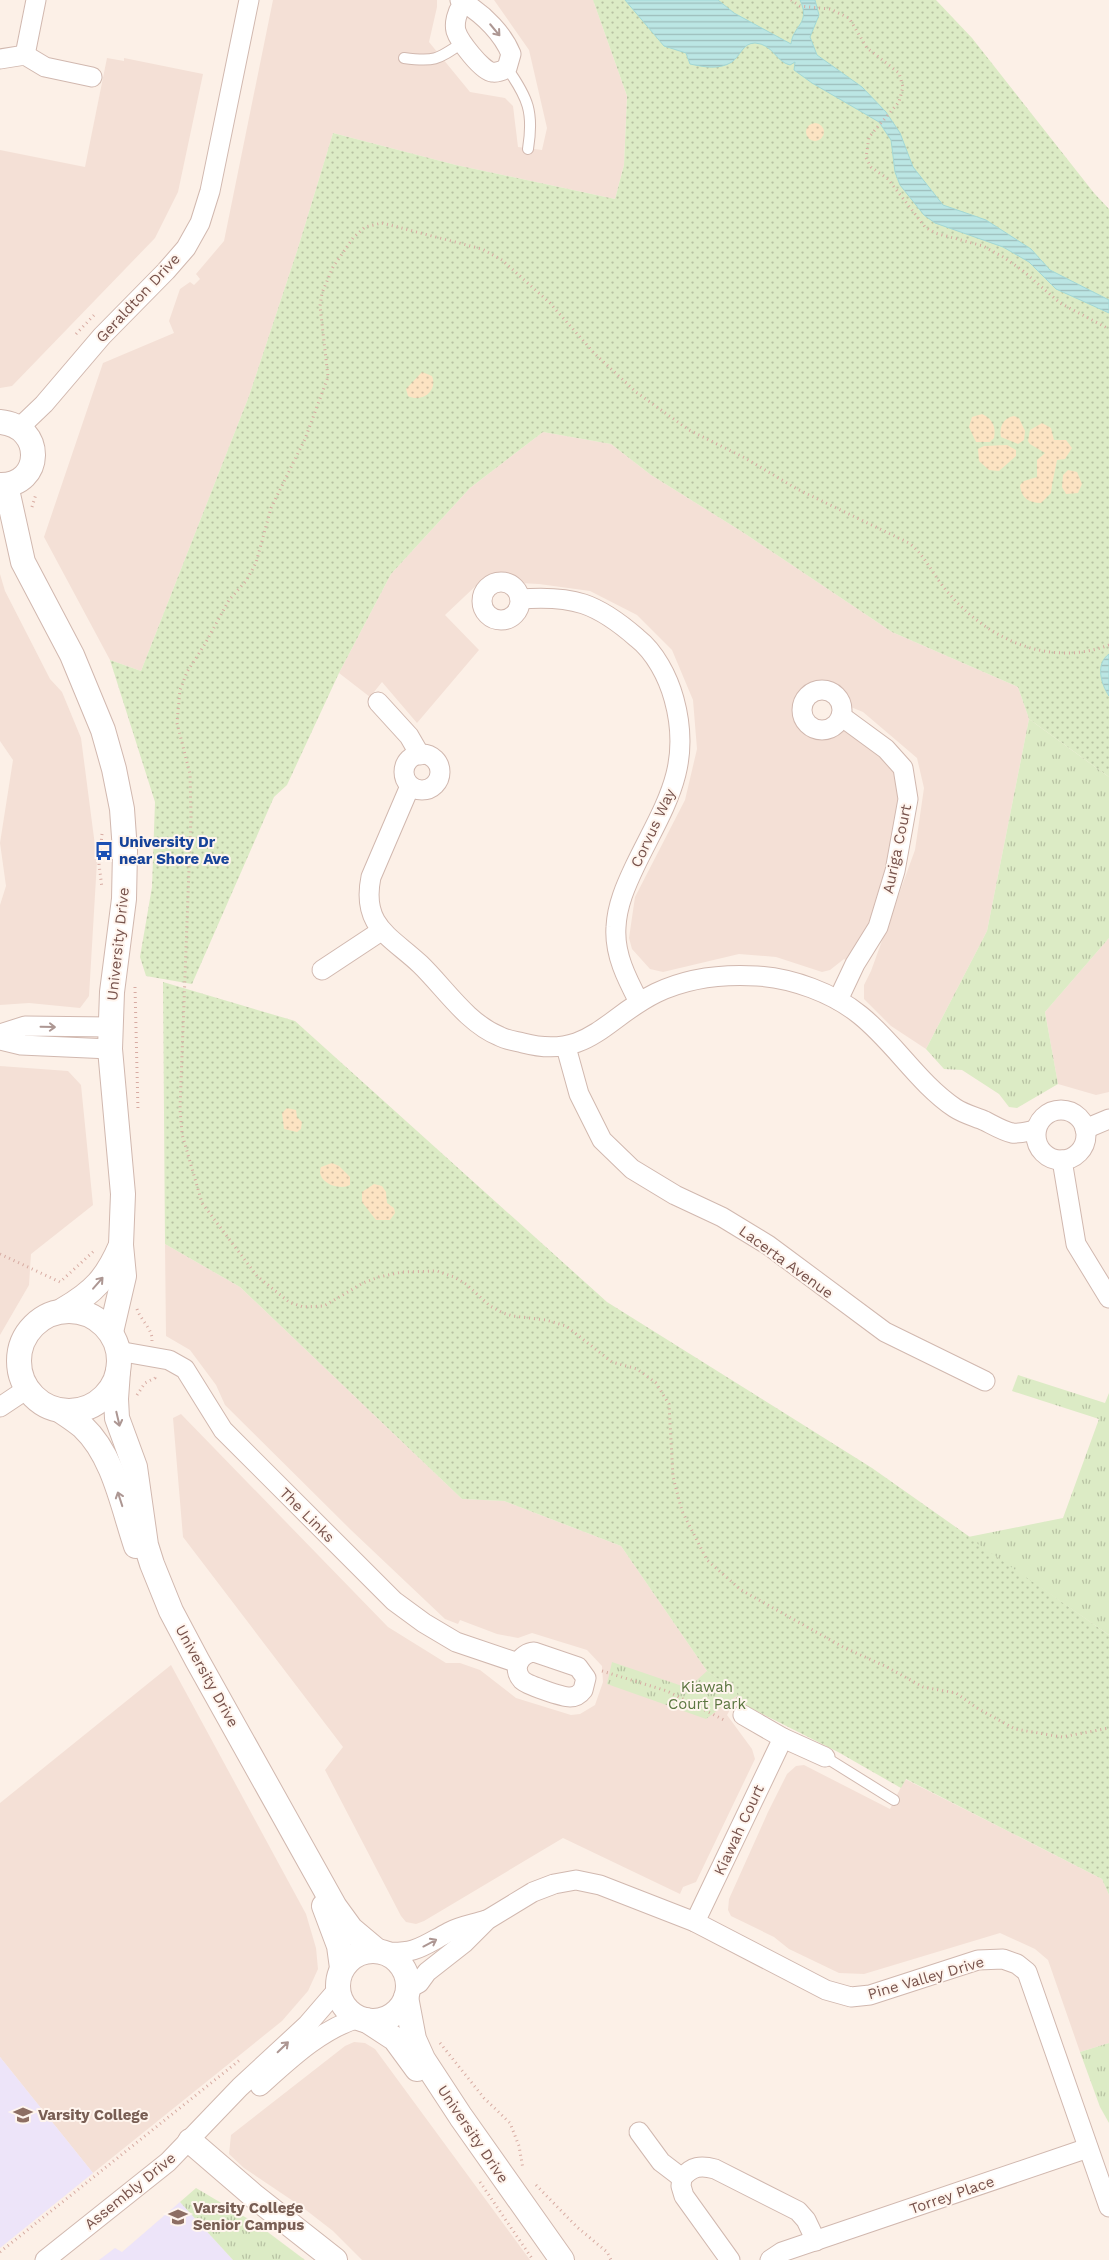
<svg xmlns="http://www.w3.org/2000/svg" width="1109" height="2260" font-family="'Work Sans',sans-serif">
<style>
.residential{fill:#f4e0d6}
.education{fill:#ede4f9}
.grass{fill:url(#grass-dots)}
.sand{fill:url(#sand-dots)}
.park{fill:url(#park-tufts)}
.water{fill:url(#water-rules);stroke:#a2d8d6}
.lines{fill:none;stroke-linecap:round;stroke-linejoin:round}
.service-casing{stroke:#d1b8af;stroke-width:12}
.minor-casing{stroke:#d1b8af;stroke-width:21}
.tertiary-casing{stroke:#d1b8af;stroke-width:26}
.path{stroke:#d7aba2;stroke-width:3;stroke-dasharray:1 4;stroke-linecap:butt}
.service{stroke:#fff;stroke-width:10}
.minor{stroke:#fff;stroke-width:19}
.tertiary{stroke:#fff;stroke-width:24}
.oneway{stroke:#ad9793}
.labels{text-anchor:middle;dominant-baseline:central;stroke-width:4;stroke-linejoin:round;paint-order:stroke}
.street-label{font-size:15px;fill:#77524b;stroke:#fff5ee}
.transit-label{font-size:15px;font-weight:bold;fill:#164399;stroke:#fff5ee;text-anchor:start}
.park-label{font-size:15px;fill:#5b7640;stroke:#fff5ee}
.education-label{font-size:15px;font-weight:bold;fill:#785e54;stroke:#fff5ee;text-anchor:start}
</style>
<defs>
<pattern id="grass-dots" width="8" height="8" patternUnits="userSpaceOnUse" patternTransform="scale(1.25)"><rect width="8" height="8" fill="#dcebc5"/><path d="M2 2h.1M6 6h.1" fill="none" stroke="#b7c1a2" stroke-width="1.8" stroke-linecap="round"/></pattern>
<pattern id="sand-dots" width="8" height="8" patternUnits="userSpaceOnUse" patternTransform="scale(1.25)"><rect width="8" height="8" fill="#fce3c2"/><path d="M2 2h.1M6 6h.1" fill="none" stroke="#d1bba0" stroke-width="1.8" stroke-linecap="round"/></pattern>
<pattern id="park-tufts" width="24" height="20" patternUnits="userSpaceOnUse" patternTransform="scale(1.25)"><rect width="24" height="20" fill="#dcebc5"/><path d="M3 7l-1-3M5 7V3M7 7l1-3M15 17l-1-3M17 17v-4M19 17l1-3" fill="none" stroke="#b7c1a2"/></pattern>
<pattern id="water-rules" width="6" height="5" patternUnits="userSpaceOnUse" patternTransform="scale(1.25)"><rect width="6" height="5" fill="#bbe6e4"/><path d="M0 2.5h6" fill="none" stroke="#9dbdbb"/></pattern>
</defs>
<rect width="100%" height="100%" fill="#fcf0e7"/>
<g class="residential">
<path d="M273,0H437V7L429,42L470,92L505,98L513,106L518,147L542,150L547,128L529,50L494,0H593L627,96L624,165L615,199L456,165L333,133L298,248L249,396L141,671L110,660L44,537L103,363L174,333L169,321L180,289L190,282L194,285L200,279L196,274L224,241Z"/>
<path d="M107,58L124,61V58L203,74L178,192L155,238L12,386L0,388V150L85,167Z"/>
<path d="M543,432L611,444L651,475L744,533L892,632L1018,687L1029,719L987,931L926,1049L891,1026L864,999V985L871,971L915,850L924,788L917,758L863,712L841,703L834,694L822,690L811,694L803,706L805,719L815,728L828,729L834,726L841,716L903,768L895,871L855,964L844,959L830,970L822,972L776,957L739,954L663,972L650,969L632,949L629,938L635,897L685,800L697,749L693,700L672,650L637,615L590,591L539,584L500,582L494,583L485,591L482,580L445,615L479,650L417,723L382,682L370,697L339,673L391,574L470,488Z"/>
<path d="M0,574L5,591L50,679L62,692L81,738L97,861L89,996L80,1008L29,1003L0,1005V905L6,886L0,843L13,760L0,741Z"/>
<path d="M1109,938V1092L1096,1095L1058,1084L1045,1012Z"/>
<path d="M0,1066L68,1071L81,1085L93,1205L31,1254L29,1285L0,1335Z"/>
<path d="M165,1244L240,1287L462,1499L504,1501L621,1546L707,1671L739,1694L727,1715L752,1749L755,1759L696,1882L683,1887L680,1894L563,1838L424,1921L416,1924L406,1922L401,1916L325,1770L343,1747L183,1537L173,1418L181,1414L388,1627L446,1663H460L480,1670L516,1698L571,1715L580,1714L595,1705L603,1682L602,1666L587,1650L532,1633L518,1638L497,1634L460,1620L458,1624L445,1619L351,1530L225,1405L216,1385L190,1350L166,1336Z"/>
<path d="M171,1665L306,1914L316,1948L318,1969L308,1991L282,2021L93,2173L0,2057V1803Z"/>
<path d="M804,1765L890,1809L905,1779L1102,1879L1109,1895V2043L1080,2052L1048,1960L1035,1949L1000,1933L864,1974L839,1973L789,1949L774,1937L731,1916L728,1910L729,1899L768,1812L787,1774L796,1766Z"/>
<path d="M354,2042L365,2043L375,2049L530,2260H362L333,2231L302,2207L244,2168L229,2154L231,2135L345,2046Z"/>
</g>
<g class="education">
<path d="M0,2057L93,2173L0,2248Z"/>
<path d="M180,2202L233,2260H99L115,2248L122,2252Z"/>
</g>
<g class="grass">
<path d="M593,0H936L972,38L1094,193L1109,209V777L1029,719L1018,687L892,632L744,533L651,475L611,444L543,432L470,488L391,574L339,673L287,785L274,797L192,984L146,976L140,957L152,887L155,802L110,660L141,671L249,396L298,248L333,133L456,165L615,199L624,165L627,96Z"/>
<path d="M163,982L295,1021L607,1302L872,1468L1109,1635V1895L1102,1879L906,1779L901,1788L838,1752L735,1700L738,1694L707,1671L621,1546L504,1501L462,1499L240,1287L165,1244Z"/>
</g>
<g class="sand">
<circle cx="815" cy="132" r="9"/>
<path d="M422,372L432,376C438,391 422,403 408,396L406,389Z"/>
<path d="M982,414C993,419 996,427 994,438L990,442H976L969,427L972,417Z"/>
<path d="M1014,416L1019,418L1025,431L1024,440L1018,444L1001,437C999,427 1003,418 1014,416Z"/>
<path d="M1042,423L1051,428L1054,440H1066L1072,448L1065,459L1057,460C1055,471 1052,482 1051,493L1041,503C1029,503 1021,498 1020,485L1024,481L1037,477V460L1045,453L1030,444L1028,441L1030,430Z"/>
<path d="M1007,445L1016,450V456L999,471L989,470L979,461L978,449L984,446Z"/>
<path d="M1068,470L1077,472L1082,484L1078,493L1066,494L1062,487L1063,475Z"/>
<path d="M287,1108L296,1110L297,1117L302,1122L301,1129L297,1132L284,1129L282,1113Z"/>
<path d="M332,1163L339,1166L350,1177V1185C339,1191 315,1182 321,1167Z"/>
<path d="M374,1184L382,1186L386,1192L387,1203L394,1208L395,1213L390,1220H376L362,1202V1192Z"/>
</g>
<g class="park">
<path d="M1029,719L1109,777V938L1045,1012L1058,1084L1017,1108L1009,1107L999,1094L962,1070L944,1069L926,1049L987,931Z"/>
<path d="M1018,1375L1105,1403L1109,1393V1635L968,1537L1063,1518L1099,1419L1012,1391Z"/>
<path d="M612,1662L688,1688L707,1671L739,1694L706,1719L607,1684Z"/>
<path d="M1109,2043V2123L1100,2107L1080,2052Z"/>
<path d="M196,2188L257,2224L305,2260H233L180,2202Z"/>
</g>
<g class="water">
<path d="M625,0H718L734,13L791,44C793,25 811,24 800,0H815L819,15L810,37L817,55L862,87L886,112L900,133L913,167L943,205L986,220L1031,249L1050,270L1109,300V313L1056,289L1029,262L1003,247L935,223L924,215L900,185L895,172L891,140L879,122L812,83L794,70L795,62L790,65C776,62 773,44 755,43C743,43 741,55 732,62C719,70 704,67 690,64L686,53L664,46Z"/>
<path d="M1109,654V696C1101,684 1095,664 1109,654Z"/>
</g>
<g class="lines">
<g class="service-casing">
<g id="service">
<path d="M404,58C434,62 437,60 462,43"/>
<path d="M507,68C528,98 534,112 528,149"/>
<path d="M825,1757L894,1800"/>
</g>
</g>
<g class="minor-casing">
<g id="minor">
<path d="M460,0L462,5C457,12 454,23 456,31C459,41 482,71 492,72C498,73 502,71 507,68L511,54C503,34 484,15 466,4L462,5"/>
<path d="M25,55L36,0"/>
<path d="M0,59L25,55L45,67L92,77"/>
<path d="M20,427L44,404L102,336L166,271L186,248L200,223L210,191L249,0"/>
<circle cx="501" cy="601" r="19"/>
<path d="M520,599C573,595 597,603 637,638C655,652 668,677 674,699C693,768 664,806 635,866C626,885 617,905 616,927C614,954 627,979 639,1002"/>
<circle cx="822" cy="710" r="20"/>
<path d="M378,702L409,736L420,755"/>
<circle cx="422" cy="772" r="18"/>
<path d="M410,786L371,877C361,926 390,936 420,964C444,987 467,1023 499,1036C506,1040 515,1041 523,1043C588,1060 605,1018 656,993C687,978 724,974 757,976C792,978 833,993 860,1015C895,1043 918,1083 955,1108C964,1114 976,1117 985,1121C993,1125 1003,1131 1012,1133C1019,1134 1029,1131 1036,1130"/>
<path d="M322,970L381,931"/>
<path d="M838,1000L855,964L878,927L895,871L908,799L903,768L886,749L841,716"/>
<path d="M0,1034L25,1026L110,1027"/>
<path d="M0,1040L21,1045L110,1049"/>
<path d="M566,1047L579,1094L602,1140L632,1169L675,1195L722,1217L768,1245L885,1332L985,1381"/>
<circle cx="1061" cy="1135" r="25"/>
<path d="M1085,1129L1109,1119"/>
<path d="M1062,1160L1076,1244L1109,1298"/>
<path d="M118,1351L169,1360L185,1369L223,1430L394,1601L424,1623L456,1642L518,1663"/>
<path d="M0,1407L27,1389"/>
<path d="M534,1652L578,1667L586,1678L583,1690C580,1694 576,1697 570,1697C562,1697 527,1685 522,1680C511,1668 521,1653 534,1652Z"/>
<path d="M743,1715L783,1738L825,1757"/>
<path d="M695,1922L783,1738"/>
<path d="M383,1952C416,1954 421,1947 449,1932C460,1926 474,1924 486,1920"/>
<path d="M408,1989L419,1983L427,1972L464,1943L487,1920L533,1892L554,1884L576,1880L600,1885L695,1922L826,1990L851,1997L870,1995L978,1960L1003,1959L1017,1964L1027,1972L1109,2207"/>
<path d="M260,2086C289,2060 321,2029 359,2018"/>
<path d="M639,2132L661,2162L682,2178"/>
<path d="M45,2260L168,2162L240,2087L307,2025L338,1989"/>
<path d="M730,2260L684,2196L681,2186L682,2178C692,2166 701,2165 715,2169L798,2211L806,2220L816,2241"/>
<path d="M770,2260L782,2252L1088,2148"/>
</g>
</g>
<g class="tertiary-casing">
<g id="tertiary">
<path d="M0,422C45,426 43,486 0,485"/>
<path d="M6,485L23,562L72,655L103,730L114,769L122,809L125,851L124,899L112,992L110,1049L123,1194L121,1245L124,1276L111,1332"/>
<path d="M63,1310C94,1292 107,1278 121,1245"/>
<circle cx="69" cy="1361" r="50"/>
<path d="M118,1371L116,1399L117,1418L135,1467L146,1545L152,1564L171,1611L197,1660L335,1907L351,1929L376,1950"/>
<path d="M61,1411C68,1416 76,1421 83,1427C114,1456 123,1508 136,1546"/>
<path d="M324,1906L339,1946L342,1968"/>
<circle cx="373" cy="1986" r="35"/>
<path d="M406,1997L414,2039L423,2059L461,2117L562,2260"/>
<path d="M366,2020L395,2039L417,2069"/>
<path d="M190,2141L255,2197L335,2260"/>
</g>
</g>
<g class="path">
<path d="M791,0L800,6L830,9L849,18L867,48L899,73L903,87L899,102L869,137L866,158L871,167L888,179L925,227L935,233L983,246L1003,257L1022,270L1060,303L1109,329"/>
<path d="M76,334L96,313"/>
<path d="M32,507L36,494"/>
<path d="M1109,645C1046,669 981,636 942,585C930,569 924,555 909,543L797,489L745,458L689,430L636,392L595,354L550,303L502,260L482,249L382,223L365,227L353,238L333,267L322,293L320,306L328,377L305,439L271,508L256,563L246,581L229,600L205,644L187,672L180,690L177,723L190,774L191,816L180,1109L182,1134L202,1203L257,1276L289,1302L303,1307L324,1306L363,1283L379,1277L402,1272L437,1271L454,1277L466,1284L490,1306L503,1313L513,1316L546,1320L566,1326L612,1362L637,1369L656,1383L669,1404L673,1477L682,1511L707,1560L741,1590L843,1647L887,1667L923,1687L956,1693L977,1708L1015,1729L1062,1737L1109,1728"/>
<path d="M102,834L99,864L102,888"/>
<path d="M135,987L138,1111"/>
<path d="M0,1254L60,1282L94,1251"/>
<path d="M137,1309C141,1321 153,1329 152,1341"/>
<path d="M137,1395L145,1383L155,1378V1374"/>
<path d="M602,1671L667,1691L726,1721"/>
<path d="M440,2043L484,2098L510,2123L519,2146L523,2169"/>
<path d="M480,2182L533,2260"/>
<path d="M536,2185L577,2227L607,2252L611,2260"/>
<path d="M0,2252L241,2059"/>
</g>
<use href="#service" class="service"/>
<use href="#minor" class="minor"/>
<use href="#tertiary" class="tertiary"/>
</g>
<defs><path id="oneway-shaft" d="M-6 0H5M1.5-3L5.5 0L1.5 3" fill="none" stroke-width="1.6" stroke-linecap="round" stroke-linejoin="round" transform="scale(1.25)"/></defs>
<g class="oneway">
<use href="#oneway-shaft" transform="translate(495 30) rotate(50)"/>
<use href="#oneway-shaft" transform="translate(48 1027) rotate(1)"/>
<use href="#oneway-shaft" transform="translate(98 1283) rotate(-49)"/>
<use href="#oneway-shaft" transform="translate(118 1419) rotate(77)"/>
<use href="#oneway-shaft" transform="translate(120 1499) rotate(-108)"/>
<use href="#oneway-shaft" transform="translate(430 1943) rotate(-28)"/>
<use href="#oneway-shaft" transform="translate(283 2047) rotate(-44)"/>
</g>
<defs>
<g id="bus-bare" transform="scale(1.5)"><path d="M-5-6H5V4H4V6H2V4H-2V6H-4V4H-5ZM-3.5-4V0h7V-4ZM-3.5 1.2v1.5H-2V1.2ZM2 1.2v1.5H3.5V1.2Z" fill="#1a4fb4" stroke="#fff5ee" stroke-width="2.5" paint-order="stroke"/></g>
<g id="school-bare" transform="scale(1.5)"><path d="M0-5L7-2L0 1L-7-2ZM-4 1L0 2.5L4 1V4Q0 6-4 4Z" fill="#8d6e63" stroke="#fff5ee" stroke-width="2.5" paint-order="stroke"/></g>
</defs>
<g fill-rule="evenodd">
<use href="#bus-bare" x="104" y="851"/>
<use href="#school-bare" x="23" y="2115"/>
<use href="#school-bare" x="178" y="2217"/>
</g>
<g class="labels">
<g class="street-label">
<text transform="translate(138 298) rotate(-47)">Geraldton Drive</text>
<text transform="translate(653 828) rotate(-65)">Corvus Way</text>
<text transform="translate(897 849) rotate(-78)">Auriga Court</text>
<text transform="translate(118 944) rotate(-84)">University Drive</text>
<text transform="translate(786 1262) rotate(36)">Lacerta Avenue</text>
<text transform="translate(307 1515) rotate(45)">The Links</text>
<text transform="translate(207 1676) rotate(61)">University Drive</text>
<text transform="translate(739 1830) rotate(-65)">Kiawah Court</text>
<text transform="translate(926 1978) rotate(-16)">Pine Valley Drive</text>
<text transform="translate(473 2134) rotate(56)">University Drive</text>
<text transform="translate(130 2191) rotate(-39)">Assembly Drive</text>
<text transform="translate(952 2195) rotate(-19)">Torrey Place</text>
</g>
<g class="transit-label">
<text x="119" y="842">University Dr<tspan x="119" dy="17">near Shore Ave</tspan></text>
</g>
<g class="park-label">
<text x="707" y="1687">Kiawah<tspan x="707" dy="17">Court Park</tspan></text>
</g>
<g class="education-label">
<text x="38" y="2115">Varsity College</text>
<text x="193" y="2208">Varsity College<tspan x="193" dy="17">Senior Campus</tspan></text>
</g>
</g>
</svg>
